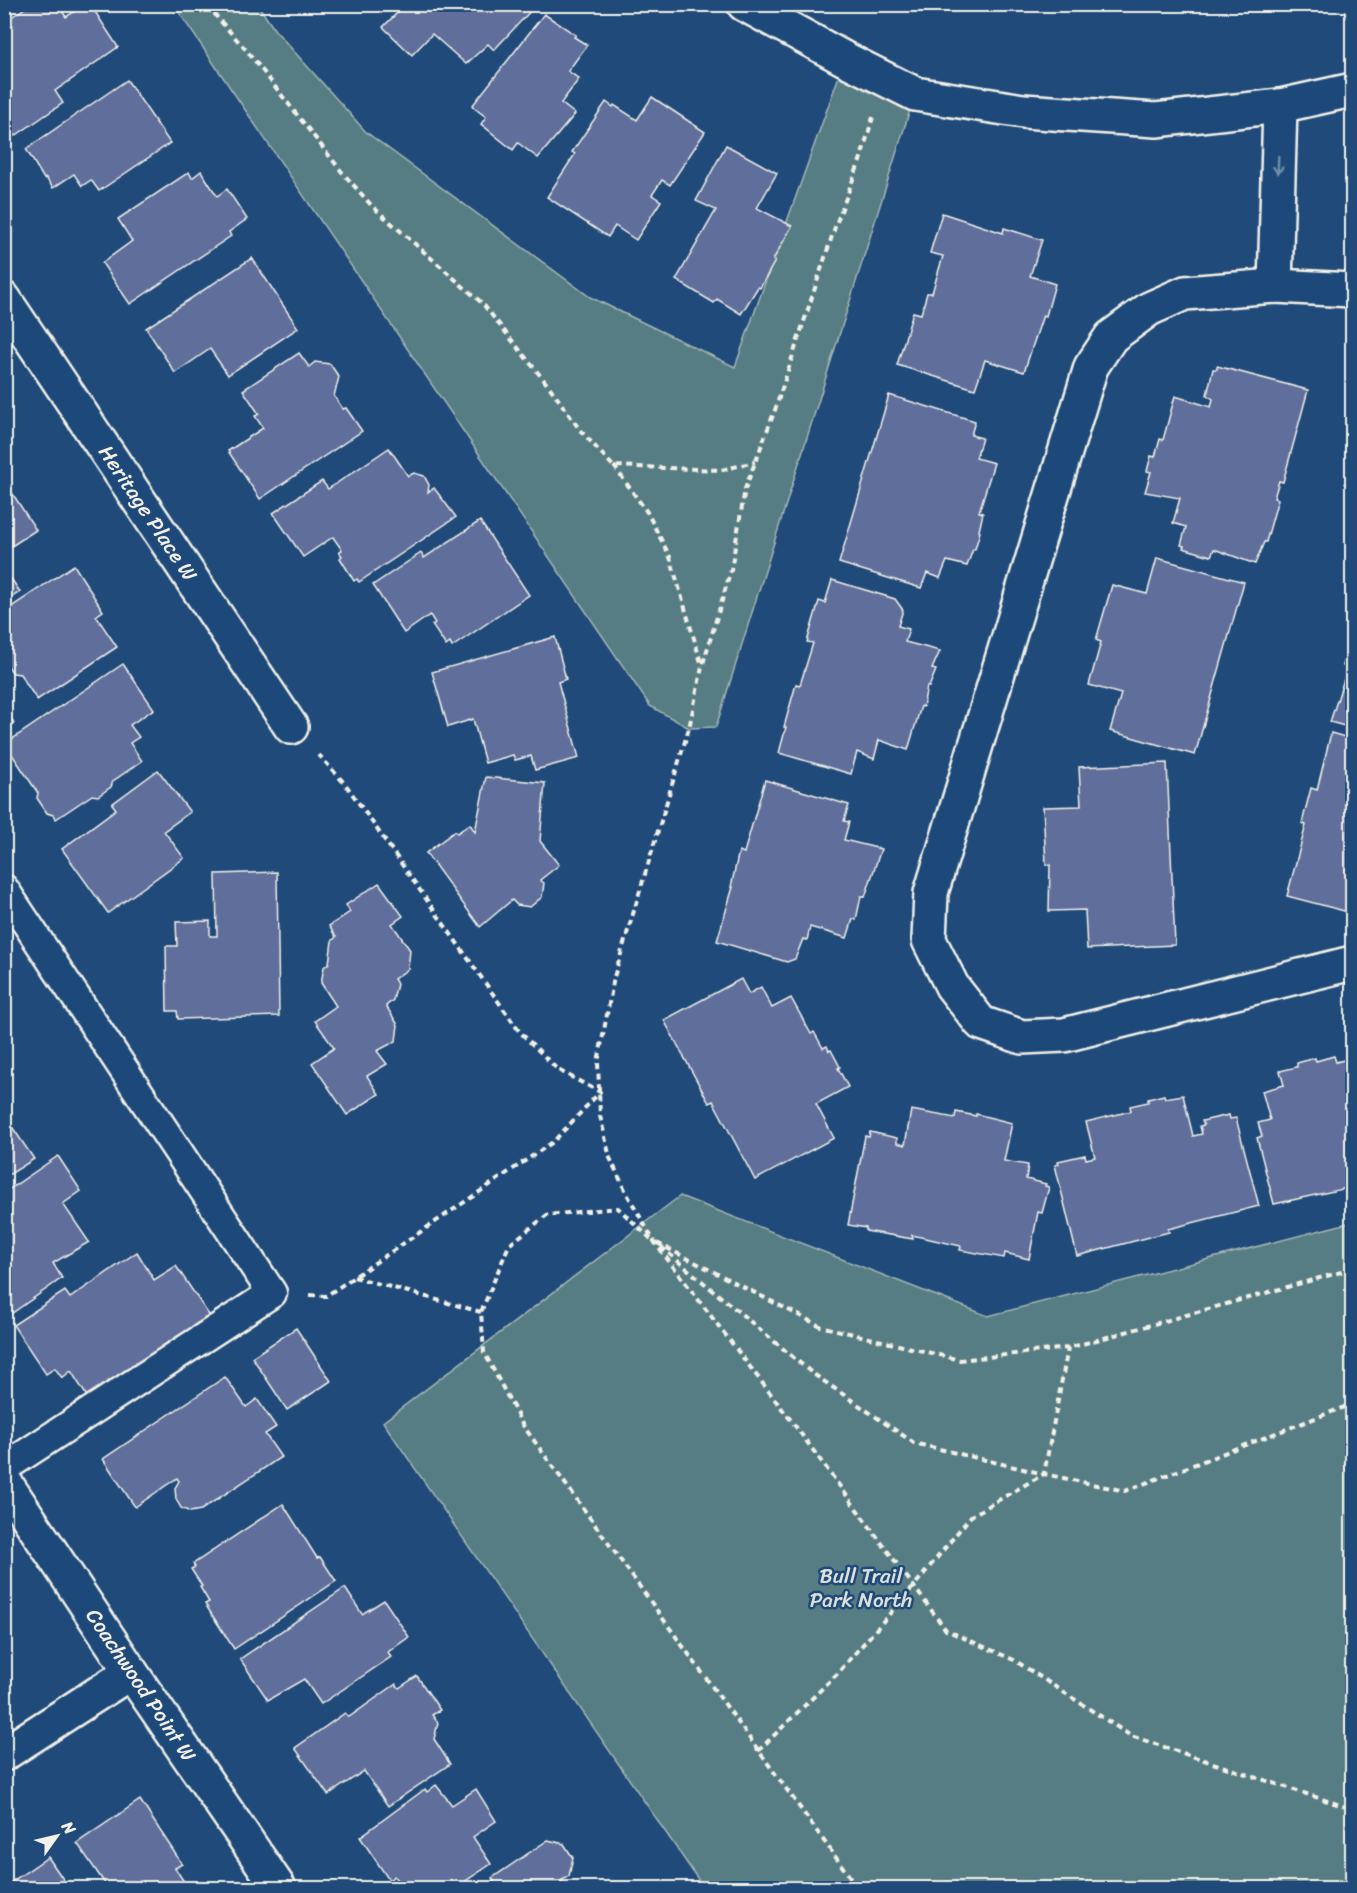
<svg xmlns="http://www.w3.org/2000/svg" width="1357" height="1893" font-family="Sriracha,sans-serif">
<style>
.green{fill:#577d83;stroke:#a6b7b6;stroke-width:1.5}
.building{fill:#606e9b;stroke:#f4f1e8;stroke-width:1.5}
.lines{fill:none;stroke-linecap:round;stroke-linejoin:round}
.lane-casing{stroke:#f4f1e8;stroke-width:33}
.street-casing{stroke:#f4f1e8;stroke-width:38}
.secondary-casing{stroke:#f4f1e8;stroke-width:38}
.path{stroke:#f4f1e8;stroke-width:4;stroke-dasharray:6 4.5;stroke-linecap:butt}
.lane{stroke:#1f4a7a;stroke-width:28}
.street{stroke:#1f4a7a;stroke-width:33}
.secondary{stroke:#1f4a7a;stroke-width:33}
.oneway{stroke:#748da6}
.labels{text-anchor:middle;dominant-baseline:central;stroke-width:5;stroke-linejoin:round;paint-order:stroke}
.street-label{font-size:21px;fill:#f4f1e8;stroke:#1f4a7a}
.park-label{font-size:21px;fill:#dce0d9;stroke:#1f4a7a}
</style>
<rect width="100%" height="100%" fill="#1f4a7a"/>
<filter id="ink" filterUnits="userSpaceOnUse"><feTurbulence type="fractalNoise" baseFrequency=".0167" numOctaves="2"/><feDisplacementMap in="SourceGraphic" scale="12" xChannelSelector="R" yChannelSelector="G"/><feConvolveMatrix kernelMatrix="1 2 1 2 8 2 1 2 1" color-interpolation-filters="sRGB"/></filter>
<g filter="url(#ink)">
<g class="green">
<path d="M174,5H258L274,29L366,132L590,297L735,367L845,59L915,94L716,727L689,728L650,706Z"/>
<path d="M680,1196L988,1316L1352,1222V1888H704L383,1422Z"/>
</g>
<g class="building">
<path d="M31,4H58L66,17L86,4H90L118,47L55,91L63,103L15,136L4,120V22Z"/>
<path d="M401,4H537L494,50L488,44L466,64L432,34L412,55L383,27L401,9L399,7Z"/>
<path d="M1103,4H1164V9L1103,8Z"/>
<path d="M544,14L576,35L574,37L587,45L568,71L579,79L561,103L575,114L538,158L518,143L513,150L481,124L486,117L472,106Z"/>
<path d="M127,80L170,143L99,191L91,180L82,186L74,174L53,188L46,178L44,179L26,149Z"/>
<path d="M652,97L705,132L670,185L662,180L652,195L661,201L636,240L615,226L608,237L547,197L575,154L572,152L606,102L613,107L614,105L637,120Z"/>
<path d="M726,145L777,173L757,208L792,226L773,260L775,261L760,288L758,287L741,314L717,299L714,303L676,280L716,210L696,201Z"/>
<path d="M201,171L217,196L227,189L247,219L229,232L231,236L130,304L102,263L132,241L118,219L189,172L192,178Z"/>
<path d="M942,213L1003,233L1004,228L1042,240L1030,276L1055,284L1046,316L1043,315L1024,372L985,360L975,389L897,365L913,312L921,314L927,293H932L943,256L930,253Z"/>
<path d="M252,258L298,328L228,375L210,349L175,373L146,328Z"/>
<path d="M299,353L309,367L315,362L330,364L339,377L334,396L343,409L346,408L362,431L260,499L228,451L263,428L255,416L259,414L243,390Z"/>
<path d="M1217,366L1308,390L1283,482L1279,481L1274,498L1278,499L1266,542H1264L1255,564L1214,549L1211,556L1183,548L1184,546L1181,545L1186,527L1173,523L1180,498L1145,492L1151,472L1147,471L1151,456L1155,457L1160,439L1163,440L1175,396L1211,407L1213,399L1207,395L1213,369H1217Z"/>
<path d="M889,395L975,421L971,435L982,438L976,458L994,463L979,512L983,513L979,531L980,532L975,549H973L967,566L947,561L940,578L927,573L921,588L839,563Z"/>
<path d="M389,448L408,476L414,473L424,476L429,485L428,492L434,488L456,517L359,582L357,579L354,581L340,558L342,556L339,552L342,550L333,537L303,557L273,513L322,481L328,489Z"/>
<path d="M7,485L36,530L4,551V486Z"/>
<path d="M480,521L529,595L452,647L450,643L446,646L432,625L435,623L430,615L404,633L373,585L421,553L424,558Z"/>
<path d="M1157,558L1244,582L1195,755L1110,731L1121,694L1089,685L1101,642L1096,640L1112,585L1147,594Z"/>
<path d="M74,565L103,611L96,616L117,647L37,700L20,674L13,673L4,661V612Z"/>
<path d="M4,568L20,592L4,602Z"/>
<path d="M832,580L895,599L903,610L898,626L909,629L905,642L940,651L932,669L936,670L929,687L927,686L923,707L921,706L908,750L879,740L874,759L857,752L851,774L779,753L786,727H784L796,684L800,685L813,643L807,642L819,601L825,603Z"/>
<path d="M1351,632H1352V728L1330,722L1348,667L1343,666Z"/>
<path d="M555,637L566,679L558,682L579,758L535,770L531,756L515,760L513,755L485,763L473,719L448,727L432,672Z"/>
<path d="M123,664L154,709L130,725L139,737L130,743L142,761L113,781L111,787L98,796L92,795L56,819L53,815L47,813L37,798L38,793L5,744Z"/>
<path d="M4,708L14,723L4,729Z"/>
<path d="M1331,733L1352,739V913L1287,896L1306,825L1302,823L1311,788L1317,790Z"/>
<path d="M1167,763L1175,945L1087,949L1085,910L1049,911L1050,865H1046L1043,807L1081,806L1079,767Z"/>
<path d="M158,770L190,812L164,831L184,858L108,913L62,849L116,809L112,804Z"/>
<path d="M486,777L545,783L540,841L559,865L540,880L544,883L542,897L530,907L517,905L512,900L480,927L426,853L455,831L457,833L470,824L475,832Z"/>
<path d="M765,780L849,805L844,821L849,822L844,840L881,849L865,897L861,896L856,920L853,919L847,938L810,927L807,940L803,939L795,959L787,962L717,941L733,887H731L739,851L744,853Z"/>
<path d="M277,872L279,1016L178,1019L177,1011H167L166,946H177L176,922L210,921V936H217L216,874Z"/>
<path d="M379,883L403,916L392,924L410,950L408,969L394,979L397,984L393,1000L386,1006L398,1025L396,1041L377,1051L387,1064L367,1076L379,1094L347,1115L312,1063L334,1048L315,1021L336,1006L321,983L324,967L329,963L332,941L336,937L329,926L350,912L346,905Z"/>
<path d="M741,979L749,994L761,987L772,1008L791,998L811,1034L814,1032L823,1048L827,1046L829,1051L831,1050L840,1067L838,1068L848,1087L816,1104L834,1138L755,1180L713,1101L709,1103L664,1020Z"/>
<path d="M1334,1056L1336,1062L1352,1058V1187L1274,1204L1257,1138L1262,1136L1258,1123L1270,1120L1262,1091L1284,1085L1280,1071L1297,1067V1063L1315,1058L1316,1061Z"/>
<path d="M1164,1095L1165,1098L1183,1095L1193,1136L1202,1134L1200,1126L1204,1125L1202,1121L1229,1115L1230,1119L1236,1118L1259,1206L1168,1229L1169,1232L1077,1256L1055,1165L1059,1164L1058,1161L1085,1155L1086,1159L1095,1157L1086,1122L1131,1111L1130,1106L1148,1102V1099Z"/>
<path d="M911,1110L955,1118L956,1112L976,1116V1114L1012,1123L1004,1161L1028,1165L1026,1179L1046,1184L1045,1186L1049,1187L1042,1213L1038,1212L1029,1259L1005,1253L1004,1258L960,1250L961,1246L912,1235L913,1239L866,1231V1228L848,1225L865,1136L869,1137L870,1132L897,1138V1143L905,1145Z"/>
<path d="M4,1115L34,1159L4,1178Z"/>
<path d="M58,1156L81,1191L63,1204L89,1242L53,1263L62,1278L8,1316L4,1311V1193Z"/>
<path d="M137,1252L154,1280L176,1266L211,1318L88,1398L71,1371L62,1378L55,1368L46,1374L13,1325L65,1291L70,1298Z"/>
<path d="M296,1328L331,1381L287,1410L252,1357Z"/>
<path d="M225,1377L246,1407L257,1399L276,1427L265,1434L281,1457L201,1510L190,1512L181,1508L176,1499L175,1488L179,1481L177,1478L135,1507L103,1459Z"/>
<path d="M283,1504L317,1558L320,1557L336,1581L234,1649L205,1604L209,1602L200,1587L202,1586L191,1569L195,1567L193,1564Z"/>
<path d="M345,1588L362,1614L384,1600L409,1637L388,1652L391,1657L321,1704L304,1679L268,1700L240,1659Z"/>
<path d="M417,1676L440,1710L432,1715L438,1723L434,1739L450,1764L388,1806L364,1771L328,1795L295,1748L345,1713L349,1717L396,1684L399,1688Z"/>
<path d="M436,1785L452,1805L476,1789L496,1821L473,1837L491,1864L455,1888H403L394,1876L389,1880L360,1837L425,1789L427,1792Z"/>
<path d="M140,1800L182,1864L175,1868L188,1888H108L77,1843Z"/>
<path d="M548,1840L564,1844L573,1858L569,1876L561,1881L567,1888H483L494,1881L492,1878Z"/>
<path d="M48,1857L69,1888H4V1887Z"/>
</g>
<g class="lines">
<g class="lane-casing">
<path id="lane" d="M4,889L272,1293L4,1468"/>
</g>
<g class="street-casing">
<g id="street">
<path d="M1275,286L1280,106"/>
<path d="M1352,290L1275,286L1185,293L1149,309L1111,337L1091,367L931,893L929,940L952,986L981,1023L1022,1037L1064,1035L1352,963"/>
<path d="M4,299L291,727"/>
<path d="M4,1481L131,1672L279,1888"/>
<path d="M4,1754L131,1672"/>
</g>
</g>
<g class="secondary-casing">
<path id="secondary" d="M744,4L845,59L915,94L1023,111L1156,120L1280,106L1352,90"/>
</g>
<g class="path">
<path d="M209,4L216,16L247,51L342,172L372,206L482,303L551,389L580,430L613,466L721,470L755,462"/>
<path d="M873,117L860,161L835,227L775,410L745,489L731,570L702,667L689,728L614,977L598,1062L600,1116L610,1158L626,1192L655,1243L793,1423L946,1630L1014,1660L1131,1736L1352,1809"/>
<path d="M614,466L647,512L670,557L702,666"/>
<path d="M651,1239L618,1208L547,1215L509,1245L481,1312L484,1352L522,1424L858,1888"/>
<path d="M657,1243L820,1326L960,1360L1068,1348L1352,1269"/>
<path d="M661,1247L812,1373L914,1443L1044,1474L1125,1491L1352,1404"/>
<path d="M354,1277L481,1312"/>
<path d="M310,1295L326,1296L553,1142L600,1092L558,1070L519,1031L346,785L319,755"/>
<path d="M758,1751L837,1674L914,1586L971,1516L1044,1474L1068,1348"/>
</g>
<use href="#lane" class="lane"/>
<use href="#street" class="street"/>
<use href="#secondary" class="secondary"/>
</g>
<defs><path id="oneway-shaft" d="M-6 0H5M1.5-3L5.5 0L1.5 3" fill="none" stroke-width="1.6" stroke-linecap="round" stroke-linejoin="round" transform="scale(1.5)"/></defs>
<use class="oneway" href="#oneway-shaft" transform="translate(1278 165) rotate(92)"/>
</g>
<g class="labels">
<g class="street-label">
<text transform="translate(148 513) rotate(56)">Heritage Place W</text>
<text transform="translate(141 1685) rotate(56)">Coachwood Point W</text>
</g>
<g class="park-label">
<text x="861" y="1576">Bull Trail<tspan x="861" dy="24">Park North</tspan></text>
</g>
</g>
<rect width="1357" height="1893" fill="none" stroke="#1f4a7a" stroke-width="24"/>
<rect x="12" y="12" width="1333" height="1869" fill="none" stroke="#f4f1e8" stroke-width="2" filter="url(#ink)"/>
<g transform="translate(57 1836) rotate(56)" stroke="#1f4a7a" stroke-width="4.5" paint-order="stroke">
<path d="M0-4.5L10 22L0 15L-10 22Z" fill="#f4f1e8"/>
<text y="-9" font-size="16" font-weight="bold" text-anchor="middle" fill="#f4f1e8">N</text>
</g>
</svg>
